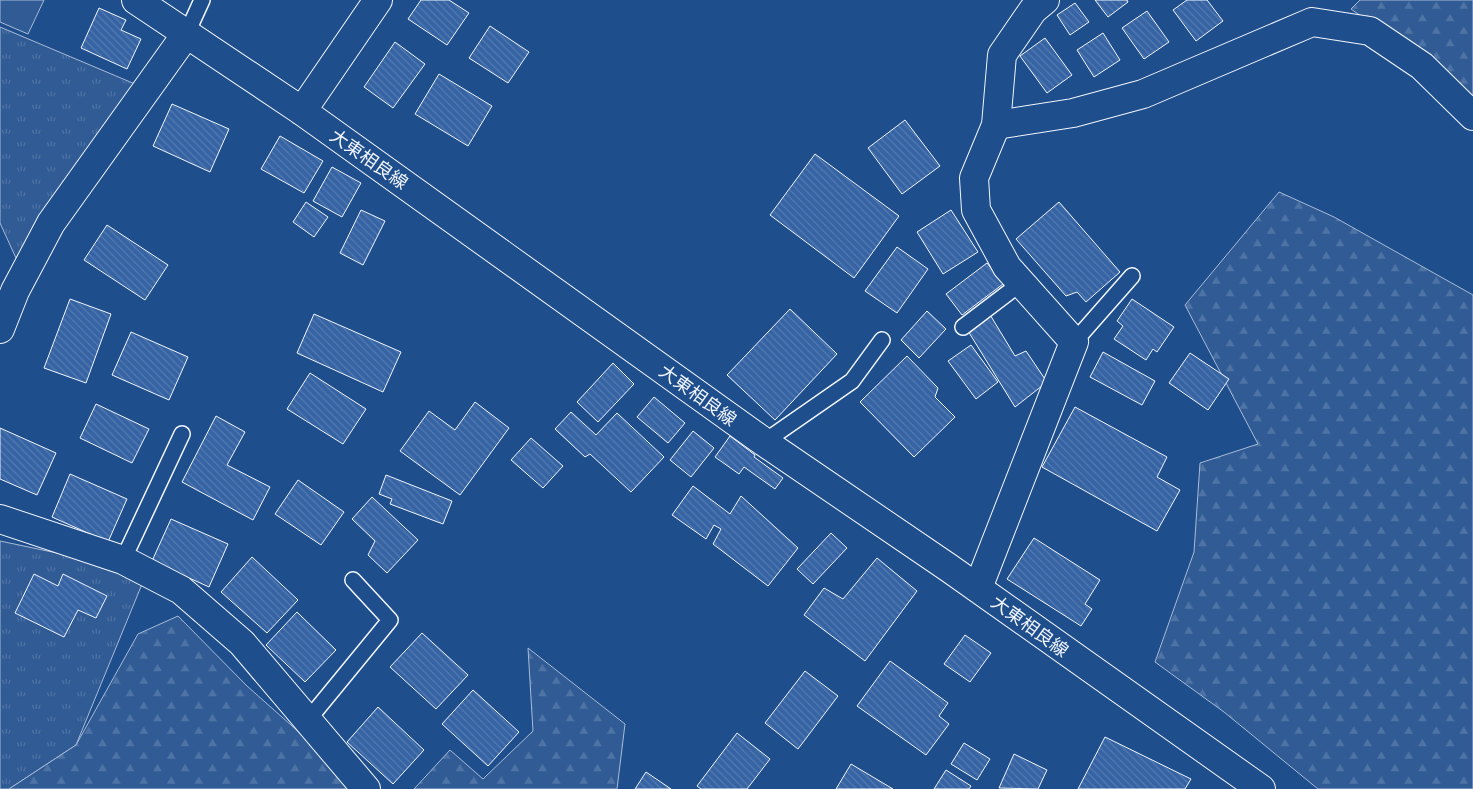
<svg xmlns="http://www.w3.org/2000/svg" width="1473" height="789" font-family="Poppins,'Noto Sans JP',sans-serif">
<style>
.grass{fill:url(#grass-tufts);stroke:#a8bbd7}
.forest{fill:url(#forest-firs);stroke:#a8bbd7}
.built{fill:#305b95;stroke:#a8bbd7}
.building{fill:url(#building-back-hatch);stroke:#f2f6ff}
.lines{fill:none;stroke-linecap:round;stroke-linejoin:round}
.lane-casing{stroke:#f2f6ff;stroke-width:18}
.street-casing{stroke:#f2f6ff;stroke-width:30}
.secondary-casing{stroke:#f2f6ff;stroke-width:30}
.lane{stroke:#1f4e8c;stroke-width:15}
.street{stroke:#1f4e8c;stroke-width:28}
.secondary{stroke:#1f4e8c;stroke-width:28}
.labels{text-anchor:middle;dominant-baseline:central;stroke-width:4;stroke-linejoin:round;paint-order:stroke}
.street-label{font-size:18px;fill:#f2f6ff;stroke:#1f4e8c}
</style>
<defs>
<pattern id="grass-tufts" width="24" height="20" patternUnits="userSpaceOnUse" patternTransform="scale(1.25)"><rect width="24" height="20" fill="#305b95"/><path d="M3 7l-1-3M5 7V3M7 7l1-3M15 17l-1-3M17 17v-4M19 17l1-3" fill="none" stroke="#4e73a5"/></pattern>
<pattern id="forest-firs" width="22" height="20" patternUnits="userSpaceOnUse" patternTransform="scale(1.25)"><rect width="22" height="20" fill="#305b95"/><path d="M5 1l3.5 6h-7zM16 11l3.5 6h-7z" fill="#4e73a5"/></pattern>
<pattern id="building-back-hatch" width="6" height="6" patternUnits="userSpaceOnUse" patternTransform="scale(1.25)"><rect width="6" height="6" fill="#3563a3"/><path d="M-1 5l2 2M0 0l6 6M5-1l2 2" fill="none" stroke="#537ab1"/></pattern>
</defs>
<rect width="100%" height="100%" fill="#1f4e8c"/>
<g class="grass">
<path d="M0,27L135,84L16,258L0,223Z"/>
<path d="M0,541L147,572L76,745L9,789H0Z"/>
</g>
<g class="forest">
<path d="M1360,0H1473V96L1351,9Z"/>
<path d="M1279,192L1334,217L1473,295V789H1318L1224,712L1155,662L1194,552L1200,463L1258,444L1185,305Z"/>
<path d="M178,616L247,686L363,789H9L76,745L138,634Z"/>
<path d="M528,648L625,724L617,789H414L450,750L483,779L533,731Z"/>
</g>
<path class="built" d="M0,0H44L28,34L0,22Z"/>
<g class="building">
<path d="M421,0H449L469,13L447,45L408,19Z"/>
<path d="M1095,0H1127L1128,2L1108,17Z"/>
<path d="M1187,0H1207L1223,21L1196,41L1173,10Z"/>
<path d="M1075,3L1089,22L1070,35L1057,15Z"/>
<path d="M99,8L126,20L121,30L141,39L127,69L81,48Z"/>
<path d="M1147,11L1169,42L1144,59L1122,28Z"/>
<path d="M490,26L529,52L508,83L469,58Z"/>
<path d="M1103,33L1120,60L1094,77L1077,50Z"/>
<path d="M1045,38L1072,75L1047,93L1020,56Z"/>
<path d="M395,42L425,64L393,108L364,87Z"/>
<path d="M439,74L492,106L468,146L415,114Z"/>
<path d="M172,104L229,129L210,172L153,146Z"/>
<path d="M905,120L940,166L902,194L868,148Z"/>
<path d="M280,136L323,161L304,193L261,169Z"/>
<path d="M815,154L899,216L854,278L770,215Z"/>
<path d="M332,167L361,183L342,217L313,201Z"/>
<path d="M306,202L328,217L314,237L293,222Z"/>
<path d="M1059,202L1120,272L1086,302L1077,292L1066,296L1016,239Z"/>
<path d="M361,210L385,221L363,265L340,253Z"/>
<path d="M951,210L978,252L943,274L917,232Z"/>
<path d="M107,225L168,265L145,300L84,260Z"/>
<path d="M897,247L928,269L897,313L865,291Z"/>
<path d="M987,263L1003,284L962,315L946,294Z"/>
<path d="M70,299L111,314L86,383L44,368Z"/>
<path d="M1132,299L1174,327L1157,352L1153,349L1146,360L1114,339L1123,326L1117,321Z"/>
<path d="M790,309L837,354L775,420L727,375Z"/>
<path d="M927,311L946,329L919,358L901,340Z"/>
<path d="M989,313L1015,356L1026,351L1047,382L1015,407L968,331Z"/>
<path d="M314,314L401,352L383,392L297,353Z"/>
<path d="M131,332L188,357L169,400L112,375Z"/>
<path d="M971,345L998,382L976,399L948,361Z"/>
<path d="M1103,352L1155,381L1142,405L1090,377Z"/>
<path d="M1190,353L1229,379L1208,410L1169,383Z"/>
<path d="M907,356L938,388L935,397L955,417L914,457L860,402Z"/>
<path d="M613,363L634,384L598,422L577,402Z"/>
<path d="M310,373L366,409L343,444L287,409Z"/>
<path d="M654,397L685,423L668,443L637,417Z"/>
<path d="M475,402L509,428L460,495L400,451L429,411L455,430Z"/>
<path d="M96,404L149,429L132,463L80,438Z"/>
<path d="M1075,407L1167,457L1157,477L1180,490L1157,531L1042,467Z"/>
<path d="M571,412L596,435L617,413L664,457L631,492L590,454L585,457L555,429Z"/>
<path d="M216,416L245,432L227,465L270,487L253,520L182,482Z"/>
<path d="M0,428L56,453L37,495L0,479Z"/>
<path d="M693,431L714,448L691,477L670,460Z"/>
<path d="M730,436L755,455L754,457L783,478L775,489L744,467L739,474L715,457Z"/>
<path d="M531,438L563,466L543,488L511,460Z"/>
<path d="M70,474L127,499L108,542L52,517Z"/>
<path d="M386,475L452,501L443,524L390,504L392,499L379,494Z"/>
<path d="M298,480L344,512L321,545L275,514Z"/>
<path d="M693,486L730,514L741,496L798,548L768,586L713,544L721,529L714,525L706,539L672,515Z"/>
<path d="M372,497L418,540L387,573L368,555L375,541L352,519Z"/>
<path d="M171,519L228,544L209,587L152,561Z"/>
<path d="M831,533L847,548L813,584L797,569Z"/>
<path d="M1034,538L1100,580L1085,604L1092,609L1081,626L1007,579Z"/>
<path d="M252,557L298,600L267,633L221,592Z"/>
<path d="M877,558L917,591L865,661L804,615L824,588L843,599Z"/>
<path d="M34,574L58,586L63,574L107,596L96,618L78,610L64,637L15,613Z"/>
<path d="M297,612L336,650L305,682L266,645Z"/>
<path d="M422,633L468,675L436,709L390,667Z"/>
<path d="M965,635L991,653L970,682L944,664Z"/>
<path d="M890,661L948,703L939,716L949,724L926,755L857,706Z"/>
<path d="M805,671L838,696L798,749L765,723Z"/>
<path d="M473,690L519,732L488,766L442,724Z"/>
<path d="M378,707L424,750L393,784L347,742Z"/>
<path d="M737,733L770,759L747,789H701L697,786Z"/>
<path d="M1105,737L1191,779L1185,789H1078Z"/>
<path d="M964,743L990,759L977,780L951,764Z"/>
<path d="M1014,754L1047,770L1038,789L999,788Z"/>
<path d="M851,764L893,789H836Z"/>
<path d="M946,770L971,786L969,789H934Z"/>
<path d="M646,772L671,789H635Z"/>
</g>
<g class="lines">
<g class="lane-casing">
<g id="lane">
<path d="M187,33L202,0"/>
<path d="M963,327L1021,283"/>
<path d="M1074,342L1132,276"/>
<path d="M764,442L852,381L882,340"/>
<path d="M123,560L182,434"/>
<path d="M308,720L390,620L353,580"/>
</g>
</g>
<g class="street-casing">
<g id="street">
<path d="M302,111L378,0"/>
<path d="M996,125L1073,113L1143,94L1312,22L1370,31L1422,66L1473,116"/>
<path d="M0,329L15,291L51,223L187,33"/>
<path d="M0,519L123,560L181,590L242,643L366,789"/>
<path d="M978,588L1074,342L1007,267L976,210L974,178L996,125L1002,55L1033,10L1045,0"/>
</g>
</g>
<g class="secondary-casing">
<path id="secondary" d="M136,0L302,111L764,442L949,568L1261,789"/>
</g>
<use href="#lane" class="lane"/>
<use href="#street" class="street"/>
<use href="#secondary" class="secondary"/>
</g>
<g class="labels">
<g class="street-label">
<text transform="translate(369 159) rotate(35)">大東相良線</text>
<text transform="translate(698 395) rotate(36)">大東相良線</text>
<text transform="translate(1030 626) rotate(36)">大東相良線</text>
</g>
</g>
</svg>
